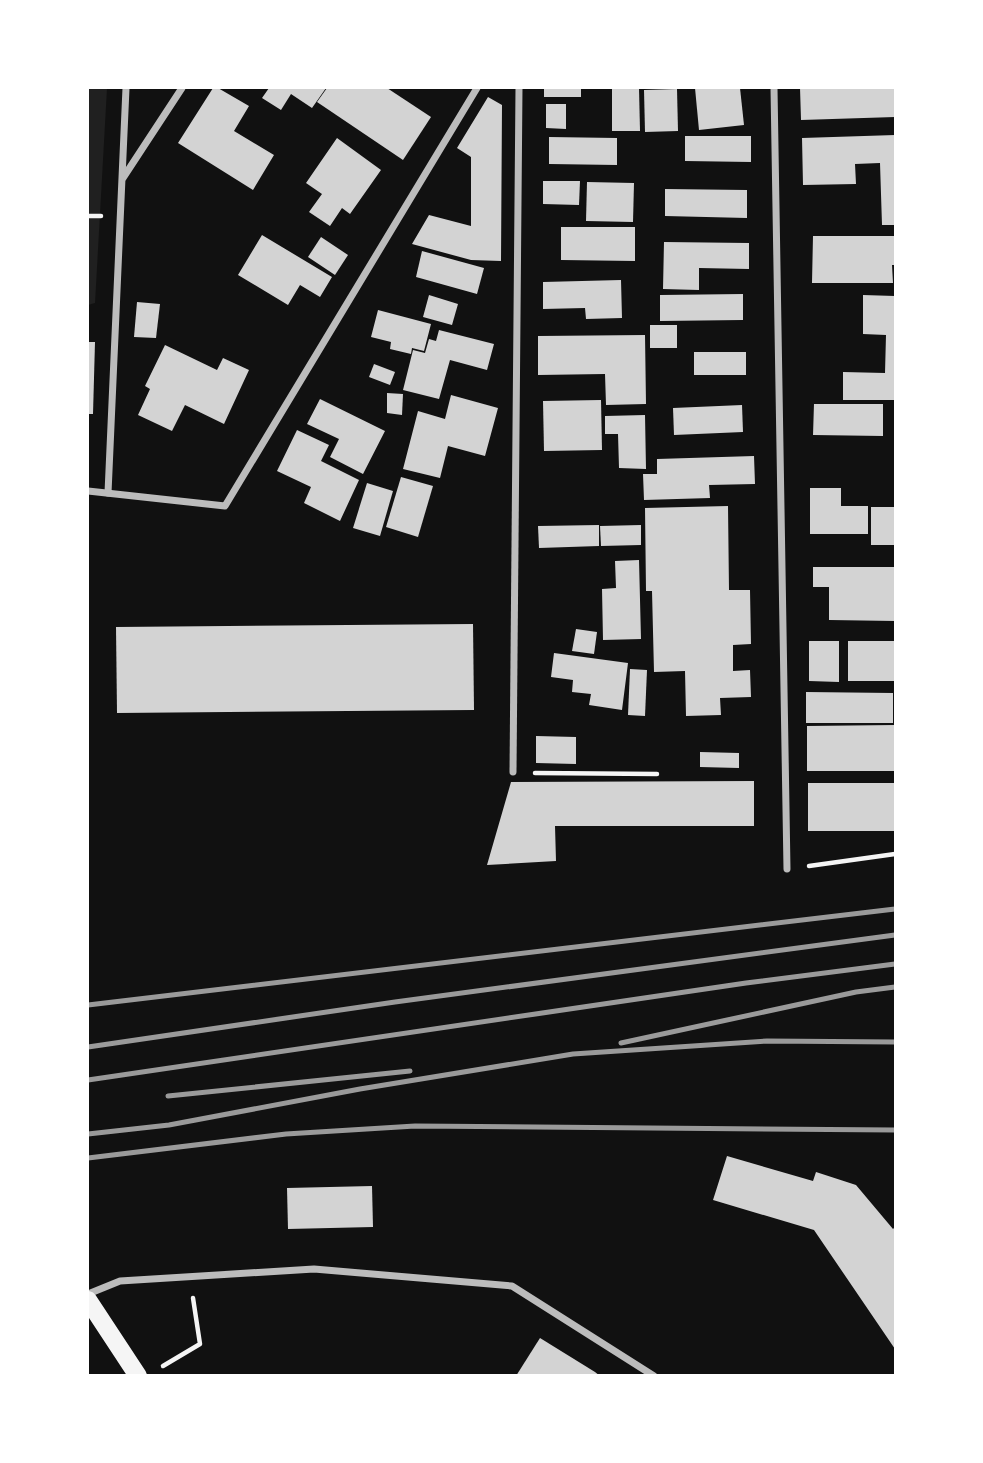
<svg xmlns="http://www.w3.org/2000/svg" width="983" height="1463" font-family="Figtree,sans-serif">
<style>
.green{fill:#202020}
.building{fill:#d3d3d3}
.lines{fill:none;stroke-linecap:round;stroke-linejoin:round}
.path{stroke:#f5f5f5;stroke-width:4.5}
.minor{stroke:#bcbcbc;stroke-width:7}
.primary{stroke:#f5f5f5;stroke-width:18}
.rail{stroke:#9a9a9a;stroke-width:5}
</style>
<rect width="100%" height="100%" fill="#111"/>
<path class="green" d="M88,88H107L95,303L88,305Z"/>
<g class="building">
<path d="M213,88H218L249,106L234,131L274,155L253,190L178,143Z"/>
<path d="M269,88H326L312,108L291,94L281,110L262,98Z"/>
<path d="M327,88H387L431,117L403,160L317,102Z"/>
<rect x="544" y="88" width="37" height="9"/>
<path d="M612,88H639L640,131H612Z"/>
<path d="M695,88H740L744,125L699,130Z"/>
<path d="M800,88H895V117L801,120Z"/>
<path d="M677,89L678,131L645,132L644,90Z"/>
<path d="M488,97L502,105L501,261L471,260L412,244L429,215L471,226V157L457,148Z"/>
<path d="M546,104H566V129L546,128Z"/>
<path d="M895,135V225H882L880,163L855,164L856,184L803,185L802,138Z"/>
<path d="M685,136H751V162L685,161Z"/>
<path d="M549,137L617,138V165L549,164Z"/>
<path d="M337,138L381,170L350,214L342,208L330,226L309,212L322,194L306,183Z"/>
<path d="M543,181H580L579,205L543,204Z"/>
<path d="M587,182L634,183L633,222L586,221Z"/>
<path d="M665,189L747,190V218L665,216Z"/>
<path d="M561,227H635V261L561,260Z"/>
<path d="M262,235L332,277L320,297L300,285L288,305L238,275Z"/>
<path d="M813,236H895V265H892L893,283H812Z"/>
<path d="M321,237L348,255L335,275L308,257Z"/>
<path d="M664,242L749,243V269L699,268V290L663,289Z"/>
<path d="M422,251L484,268L477,294L416,277Z"/>
<path d="M621,280L622,318L586,319L585,308L543,309V282Z"/>
<path d="M743,294V320L660,321V295Z"/>
<path d="M429,295L458,304L452,325L423,317Z"/>
<path d="M863,295L895,296V400H843V372L885,373L886,335L863,334Z"/>
<path d="M137,302L160,304L156,338L134,337Z"/>
<path d="M378,310L431,324L424,351L412,348L411,354L390,349L391,342L371,337Z"/>
<rect x="650" y="325" width="27" height="23"/>
<path d="M439,330L494,344L487,370L450,360L439,399L403,390L413,350L425,353L429,339L436,341Z"/>
<path d="M645,335L646,404L606,405L605,374L538,375V336Z"/>
<path d="M88,342H95L93,414H88Z"/>
<path d="M165,345L217,370L223,358L249,370L224,424L185,405L172,431L138,415L150,389L145,386Z"/>
<rect x="694" y="352" width="52" height="23"/>
<path d="M374,364L395,372L390,385L369,377Z"/>
<path d="M387,393L403,394L402,415L387,413Z"/>
<path d="M451,395L498,408L485,456L448,446L440,478L403,469L418,411L445,419Z"/>
<path d="M320,399L385,431L363,474L330,457L339,439L307,424Z"/>
<path d="M601,400L602,450L544,451L543,401Z"/>
<path d="M814,404H883V436L813,435Z"/>
<path d="M742,405L743,432L674,435L673,408Z"/>
<path d="M645,415L646,469L619,468L618,434H605V416Z"/>
<path d="M297,430L329,445L321,461L359,480L340,521L304,503L311,487L277,471Z"/>
<path d="M754,456L755,484L709,485L710,498L644,500L643,474H657V459Z"/>
<path d="M401,477L433,486L418,537L386,527Z"/>
<path d="M367,483L393,491L380,536L353,528Z"/>
<path d="M810,488H841V506H868V534H810Z"/>
<path d="M728,506L729,590H750L751,644L733,645V671L750,670L751,697L720,698L721,715L686,716L685,671L654,672L652,591H646L645,508Z"/>
<rect x="871" y="507" width="24" height="38"/>
<path d="M599,525V546L539,548L538,526Z"/>
<path d="M641,525V545L601,546L600,526Z"/>
<path d="M639,560L641,639L603,640L602,589L616,588L615,561Z"/>
<path d="M813,567H895V621L829,620V587H813Z"/>
<path d="M473,624L474,710L117,713L116,627Z"/>
<path d="M576,629L597,632L594,654L572,651Z"/>
<path d="M809,641H839V682L809,681Z"/>
<rect x="848" y="641" width="47" height="40"/>
<path d="M554,653L628,663L622,710L589,705L591,694L572,692L573,680L551,677Z"/>
<path d="M630,669L647,670L645,716L628,715Z"/>
<path d="M806,692L893,693V723H806Z"/>
<path d="M895,725V771H807V726Z"/>
<path d="M536,736L576,737V764L536,763Z"/>
<path d="M700,752L739,753V768L700,767Z"/>
<path d="M754,781V826H555L556,861L487,865L511,782Z"/>
<rect x="808" y="783" width="87" height="48"/>
<path d="M727,1156L813,1181L816,1172L856,1185L893,1229L895,1227V1349L814,1230L713,1200Z"/>
<path d="M372,1186L373,1227L288,1229L287,1188Z"/>
<path d="M540,1338L595,1372L600,1376H516Z"/>
</g>
<g class="lines">
<g class="path">
<path d="M88,216H101"/>
<path d="M535,773L657,774"/>
<path d="M809,866L895,854"/>
<path d="M163,1366L200,1344L193,1298"/>
</g>
<g class="minor">
<path d="M774,88L787,869"/>
<path d="M123,178L182,88"/>
<path d="M88,491L225,506L477,88"/>
<path d="M108,493L126,88"/>
<path d="M513,772L519,88"/>
<path d="M88,1294L120,1281L314,1269L512,1286L654,1376"/>
</g>
<path class="primary" d="M88,1300L138,1376"/>
<g class="rail">
<path d="M88,1005L895,909"/>
<path d="M621,1043L856,992L895,987"/>
<path d="M88,1047L395,1002L895,935"/>
<path d="M88,1080L746,983L895,964"/>
<path d="M168,1096L410,1071"/>
<path d="M88,1134L169,1125L360,1089L573,1054L767,1041L895,1042"/>
<path d="M88,1158L286,1134L415,1126L895,1130"/>
</g>
</g>
<rect width="983" height="1463" fill="none" stroke="#ffffff" stroke-width="178"/>
</svg>
